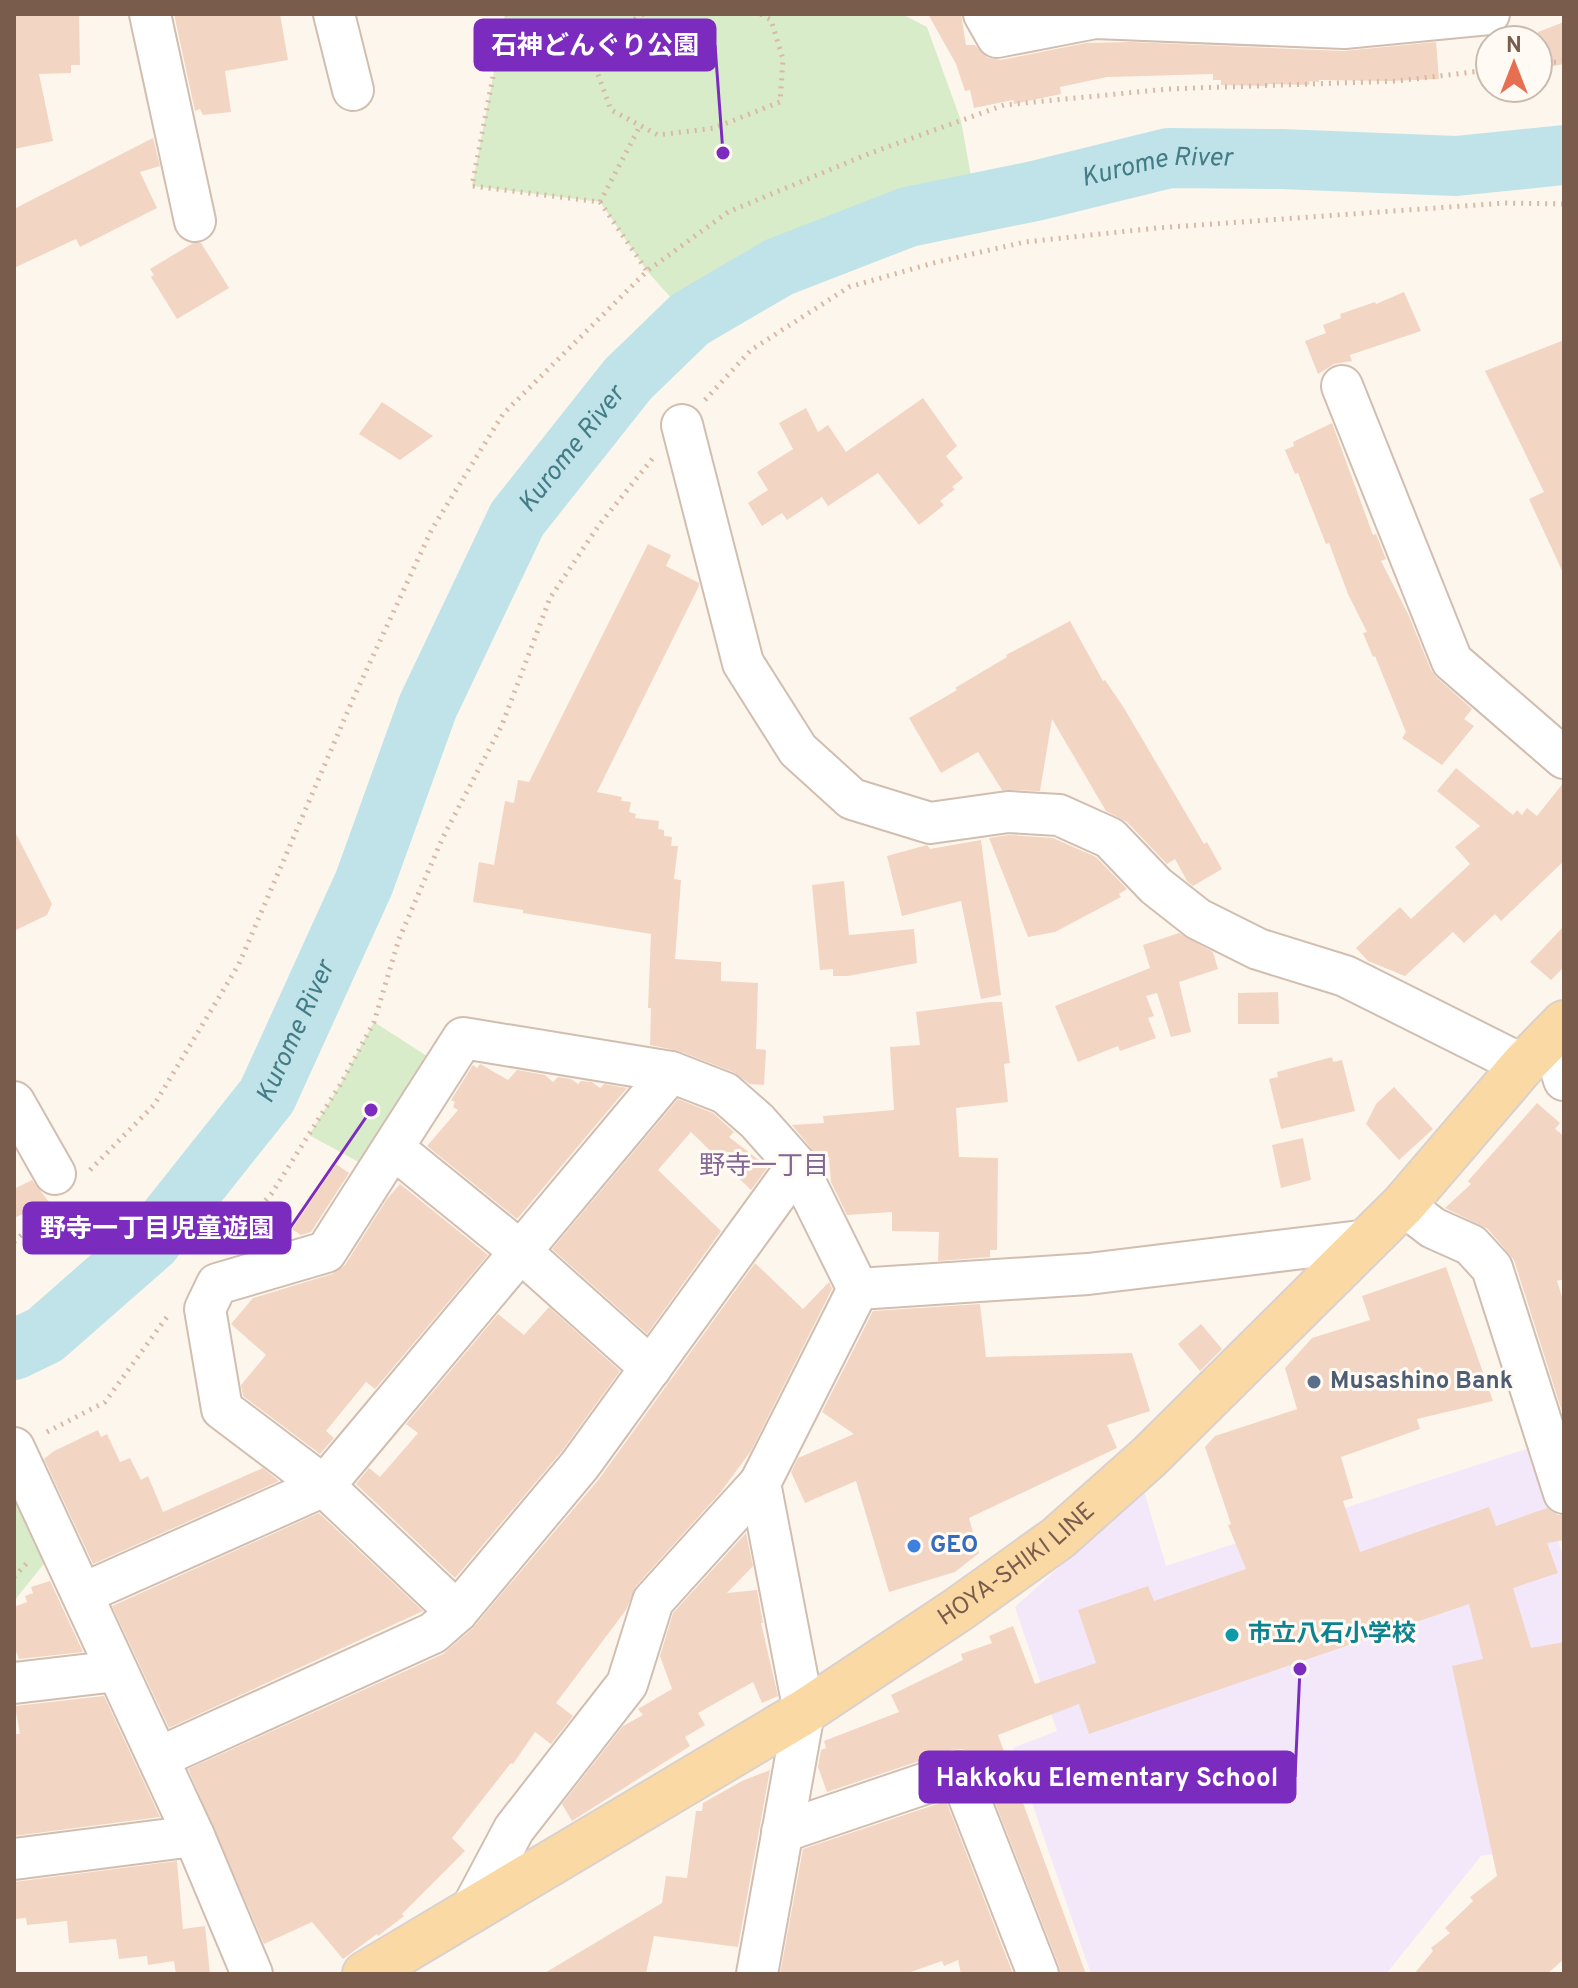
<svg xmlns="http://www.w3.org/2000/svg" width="1578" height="1988" font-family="Overpass,'Noto Sans JP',sans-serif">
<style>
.education{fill:#f3e8fa}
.green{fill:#d8ecc9}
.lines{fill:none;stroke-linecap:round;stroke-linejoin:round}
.river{stroke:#bfe3e8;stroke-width:60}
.building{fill:#f3d5c3}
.minor-casing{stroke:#d1beb0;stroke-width:44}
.major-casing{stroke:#dad1cd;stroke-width:48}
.path{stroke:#d9b8a5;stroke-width:5;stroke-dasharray:2 6;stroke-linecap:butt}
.minor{stroke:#fff;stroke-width:40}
.major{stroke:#fbd9a5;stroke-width:44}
.service-dot{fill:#5c6f8a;stroke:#fffaf3;stroke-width:3}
.shop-dot{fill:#3f7fe0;stroke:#fffaf3;stroke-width:3}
.culture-dot{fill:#0f9aa8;stroke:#fffaf3;stroke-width:3}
.labels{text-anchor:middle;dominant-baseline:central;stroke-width:6;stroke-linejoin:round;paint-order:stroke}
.service-label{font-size:24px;font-weight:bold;fill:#4e5e75;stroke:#fffaf3;text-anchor:start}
.shop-label{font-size:24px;font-weight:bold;fill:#366cbe;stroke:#fffaf3;text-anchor:start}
.street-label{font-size:24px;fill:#7a5c4d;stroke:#fffaf3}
.culture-label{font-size:24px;font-weight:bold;fill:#0d838f;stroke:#fffaf3;text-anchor:start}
.water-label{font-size:26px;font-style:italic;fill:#437c86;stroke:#fffaf3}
.neighbourhood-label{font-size:26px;fill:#846695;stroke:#fffaf3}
.leader{fill:none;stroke:#7b2cbf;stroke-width:3}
.callout-dot{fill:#7b2cbf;stroke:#fffaf3;stroke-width:3}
.callout{fill:#7b2cbf;stroke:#7b2cbf;stroke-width:3}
.callout-label{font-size:26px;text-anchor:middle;font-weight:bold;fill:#fff}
</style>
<rect width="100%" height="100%" fill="#fdf6ec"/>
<path class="education" d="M1529,1448L1564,1560V1844L1481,1856L1386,1974H1091L1013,1748L1057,1731L1015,1607L1144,1491L1166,1566Z"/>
<g class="green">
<path d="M505,14H902L927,27L961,121L976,203L908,217L779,267L690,319L647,271L600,202L472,186Z"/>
<path d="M374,1022L444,1067L377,1172L309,1135L340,1085Z"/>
<path d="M14,1449L59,1545L14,1601Z"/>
</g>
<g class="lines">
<path class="river" id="s1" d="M14,1350L45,1335L151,1242L267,1096L364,883L428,706L517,519L628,379L690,319L779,267L908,217L1035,191L1169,158L1281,159L1456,166L1564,155"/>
</g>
<g class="building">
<path d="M14,14H79L80,65H71V73L39,74L53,141L14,149Z"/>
<path d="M174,14H280L288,60L225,71L231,112L203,115L200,109L195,111Z"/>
<path d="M928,14H961L966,45H975L988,58L1001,60L1086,43L1130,42L1343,51L1436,42L1439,79L1389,81L1319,80V82L1310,81L1309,85L1268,84V86L1221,85V80H1213V74L1107,77L1060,87L1061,94L1014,104L1013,100L974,108L970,90L965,91L956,64Z"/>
<path d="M1564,22V64L1538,69V32Z"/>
<path d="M153,138L160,166L140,172L157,208L80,247L76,239L14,268V209Z"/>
<path d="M193,243H201L229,288L177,319L151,277L154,275L150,269Z"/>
<path d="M1404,292L1421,331L1350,355L1352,361L1334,364L1318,374L1305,341L1326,333L1323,325L1341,318L1340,314L1375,302L1376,304Z"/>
<path d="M1564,340V575L1529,499L1544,492L1485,371Z"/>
<path d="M923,398L957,446L946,456L963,478L952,487L955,489L940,501L944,505L919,525L878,473L828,506L822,497L787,520L782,513L762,526L748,503L768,490L757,472L793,449L779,423L806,408L818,432L828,425L846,452Z"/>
<path d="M382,402L433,436L400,460L359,434Z"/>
<path d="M1332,423L1373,535L1376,534L1386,559L1381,561L1408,614L1431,670L1437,678L1472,709L1464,719L1474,726L1442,765L1402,738L1406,732L1375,656L1373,657L1363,633L1367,632L1348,594L1329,543L1326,544L1298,473L1295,474L1285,450L1294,446L1293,442Z"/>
<path d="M648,544L671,555L666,566L699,583V586L597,792L622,797L621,801L631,802L629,812L636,814L635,818L659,821L658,829L664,830V836L672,837L671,846H678L674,879L681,880L675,959L721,962V981L758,983L756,1049L766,1050L764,1085L750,1084L733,1072L679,1051L650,1045L651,1008H648L651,934L523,913V910L473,902L479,862L494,865L505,801L514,803L518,780L529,782Z"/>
<path d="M1070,621L1103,681L1105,680L1124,708L1204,844L1207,842L1222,869L1193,886L1187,881L1175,859L1167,864L1127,822L1106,811L1052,719L1040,791L1002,790L978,752L941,773L909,718L957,690L955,688L1007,657L1006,655Z"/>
<path d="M1456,768L1513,815L1517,810L1522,815L1527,808L1537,816L1564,782V861L1501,921L1495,914L1464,943L1453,932L1405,976L1368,961L1356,948L1400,907L1411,919L1470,864L1455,847L1480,826L1437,791Z"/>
<path d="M14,830L52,904L47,915L14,931Z"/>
<path d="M1009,835L1053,838L1096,857L1127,889L1119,894L1121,897L1055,932L1028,937L989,838Z"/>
<path d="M981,840L1001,995L981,999L961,901L902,916L887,856L927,845L930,849Z"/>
<path d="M844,881L849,935L914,929L917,963L848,976H833V969L820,970L812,885Z"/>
<path d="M1564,926V967L1551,980L1530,962Z"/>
<path d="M1179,933L1213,952L1218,969L1179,982L1191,1032L1171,1037L1157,993L1146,996L1154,1016L1148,1018L1156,1038L1120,1051L1118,1046L1078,1062L1055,1006L1150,968L1143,945Z"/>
<path d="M1278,992L1279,1024H1238V993Z"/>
<path d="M990,1002H1002L1010,1063L1004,1064L1008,1102L956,1108L959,1157L998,1158L997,1250H990V1257L938,1261L939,1232L892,1231V1212L847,1215L831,1182L829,1157L819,1158L792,1125L824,1123L823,1116L894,1110L890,1047L920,1045L916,1012Z"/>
<path d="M1332,1057L1333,1062L1342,1060L1355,1111L1281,1129L1269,1079L1278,1077L1277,1072Z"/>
<path d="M480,1064L508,1080L517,1070L545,1075L553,1082L558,1077L571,1079L578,1084L581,1081L592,1082L600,1088L604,1084L627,1088L517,1219L427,1146L458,1110L453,1107L455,1102L451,1100L473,1065L477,1068Z"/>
<path d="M1394,1087L1433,1129L1399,1160L1366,1124L1376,1104Z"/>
<path d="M678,1099L713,1113L734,1132L729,1137L768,1167L751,1190L691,1132L658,1170L721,1231L647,1334L552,1249Z"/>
<path d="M1537,1103L1560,1123L1555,1129L1564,1136V1279L1557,1281L1564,1303V1418L1514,1260L1488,1229L1445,1208L1471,1184L1468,1181Z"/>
<path d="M1303,1138L1311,1180L1281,1188L1272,1145Z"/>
<path d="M336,1164L349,1173L311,1232L301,1235L292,1229Z"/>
<path d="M32,1180L49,1202L14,1218V1189Z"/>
<path d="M400,1184L488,1255L375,1389L366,1382L326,1431L334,1438L320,1454L243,1396L241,1385L266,1355L231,1324L253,1298L332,1274L345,1265L387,1199Z"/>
<path d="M755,1263L803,1309L829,1282L832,1289L751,1451L720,1493L636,1586L626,1610L556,1703L573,1716L551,1744L535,1732L513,1764L511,1763L452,1838L465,1851L402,1914L404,1916L378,1936L377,1934L343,1959L312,1922L264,1944L188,1769L443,1654L472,1629L599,1479Z"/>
<path d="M1446,1267L1493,1401L1417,1419L1420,1429L1341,1457L1353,1498L1343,1501L1360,1552L1489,1507L1496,1526L1547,1508L1558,1515H1564V1540L1547,1543L1558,1573L1513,1588L1531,1648L1564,1642V1959L1547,1974H1414L1433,1951L1431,1948L1450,1933L1445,1928L1473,1901L1470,1897L1497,1876L1452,1666L1483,1659L1469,1604L1089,1734L1079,1704L998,1735L1086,1974H1060L1059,1966L980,1764L973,1754L962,1749L952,1750L827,1792L818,1767L821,1750L826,1748L824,1741L899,1712L891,1695L963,1660L961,1654L992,1643L989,1636L1013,1626L1035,1684L1096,1663L1078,1610L1148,1586L1154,1601L1246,1569L1228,1525L1231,1524L1205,1447L1215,1436L1297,1409L1285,1368L1312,1338L1370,1320L1362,1296Z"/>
<path d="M980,1304L986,1357L1132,1353L1150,1411L1107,1425L1117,1448L969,1518L979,1553L955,1572L889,1592L856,1481L805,1503L791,1472L798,1458L854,1434L822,1412L873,1311Z"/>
<path d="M549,1307L620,1371L562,1451L455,1578L356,1484L369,1468L380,1477L418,1433L406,1424L498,1314L524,1335Z"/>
<path d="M1201,1324L1222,1349L1200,1371L1178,1344Z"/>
<path d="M98,1430L101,1437L107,1434L120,1462L130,1458L141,1480L148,1476L163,1512L263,1468L279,1481L93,1564L44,1459L54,1451Z"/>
<path d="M319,1513L423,1611L169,1728L112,1606Z"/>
<path d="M746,1533L753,1566L727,1593L757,1590L763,1623H761L778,1696L762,1703L753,1682L698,1713L705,1725L685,1737L690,1746L572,1821L562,1804L623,1726L643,1715L638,1709L672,1689L660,1656L673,1613Z"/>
<path d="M50,1581L83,1652L19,1659L14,1646V1607L27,1602L25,1596L33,1593L31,1587Z"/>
<path d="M104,1696L160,1817L14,1836V1734H20L15,1706Z"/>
<path d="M770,1770L738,1947L654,1936L646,1974H543L662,1903L666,1876L687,1878L696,1811H702L703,1803L742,1781Z"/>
<path d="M946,1801L1013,1974H961L958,1960L944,1966L942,1961L905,1974H780L803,1849Z"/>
<path d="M177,1861L183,1929L205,1926L210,1974H176L174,1961L148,1965L147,1956L119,1959L116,1939L69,1943L67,1921L27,1925L26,1918L14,1919V1882Z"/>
</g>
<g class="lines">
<g class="minor-casing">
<g id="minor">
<path d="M150,14L195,221"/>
<path d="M334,14L353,90"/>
<path d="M984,14L997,37L1095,18L1344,28L1489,14"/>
<path d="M1342,386L1452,661L1564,758"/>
<path d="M682,425L743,663L798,750L852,799L930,823L1008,812L1059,815L1110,838L1156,886L1198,919L1258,949L1345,976L1523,1065"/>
<path d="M1551,1037L1564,1080"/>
<path d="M14,1102L55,1174"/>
<path d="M393,1148L520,1251L651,1368"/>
<path d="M1403,1205L1433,1228L1471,1245L1492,1268L1564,1493"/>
<path d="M858,1289L1088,1274L1369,1240"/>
<path d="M14,1448L194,1836L252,1974"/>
<path d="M82,1594L324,1486L671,1072"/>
<path d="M457,1612L324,1486L222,1409L205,1309L217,1284L326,1252L463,1038L671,1072L725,1093L757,1121L797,1166L858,1289L760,1483L653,1601L627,1684L514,1829L471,1910"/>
<path d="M14,1683L117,1671"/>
<path d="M158,1758L433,1633L457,1612L580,1465L797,1166"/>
<path d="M782,1832L959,1772L1038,1974"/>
<path d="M14,1859L194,1836"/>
<path d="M757,1974L804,1712L760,1483"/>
</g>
</g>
<g class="major-casing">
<g id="major">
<path id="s2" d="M365,1974L804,1712L959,1609L1058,1538L1149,1457L1403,1205L1523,1065L1564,1023"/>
</g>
</g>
<g class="path">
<path d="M505,14L472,186L600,202L647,271"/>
<path d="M643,14L621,28L596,69L611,110L658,135L714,128L780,102L783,59L771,20L760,14"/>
<path d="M1538,64L1564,61"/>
<path d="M600,202L640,126"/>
<path d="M705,400L751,350L849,287L937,262L1025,242L1157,228L1505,203L1564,204"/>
<path d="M90,1170L154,1105L239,964L353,699L432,529L503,414L647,271L728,212L868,154L1004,105L1168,89L1397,81L1490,70"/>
<path d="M14,1242L48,1210"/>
<path d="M228,1242L272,1193L340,1085L374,1022L399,939L443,837L502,725L550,598L599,525L653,458"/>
<path d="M47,1432L105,1402L169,1314"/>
<path d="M14,1577L27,1563"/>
</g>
<use href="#minor" class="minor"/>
<use href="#major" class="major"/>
</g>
<circle class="service-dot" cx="1314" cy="1382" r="8"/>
<circle class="shop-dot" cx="914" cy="1546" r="8"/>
<circle class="culture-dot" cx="1232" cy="1635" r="8"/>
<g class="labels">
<g class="service-label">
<text x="1330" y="1382">Musashino Bank</text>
</g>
<g class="shop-label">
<text x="930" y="1546">GEO</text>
</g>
<g class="street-label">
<text stroke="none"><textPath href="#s2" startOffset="770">HOYA-SHIKI LINE</textPath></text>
</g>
<g class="culture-label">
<text x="1248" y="1635">市立八石小学校</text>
</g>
<g class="water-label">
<text stroke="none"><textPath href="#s1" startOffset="1752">Kurome River</textPath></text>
<text stroke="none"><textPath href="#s1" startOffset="1080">Kurome River</textPath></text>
<text stroke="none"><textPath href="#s1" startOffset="432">Kurome River</textPath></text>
</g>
<g class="neighbourhood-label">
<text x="764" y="1167">野寺一丁目</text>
</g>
</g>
<path class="leader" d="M723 153L715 45M371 1110L290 1228M1300 1669L1295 1777"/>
<g class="callout-dot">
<circle cx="723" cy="153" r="8"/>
<circle cx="371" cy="1110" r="8"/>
<circle cx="1300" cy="1669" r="8"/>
</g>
<g class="callout">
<rect x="475" y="20" width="240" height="50" rx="8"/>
<rect x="24" y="1203" width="266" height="50" rx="8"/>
<rect x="920" y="1752" width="375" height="50" rx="8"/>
</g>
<g class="callout-label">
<text x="595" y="54">石神どんぐり公園</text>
<text x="157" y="1237">野寺一丁目児童遊園</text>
<text x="1107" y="1786">Hakkoku Elementary School</text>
</g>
<rect width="1578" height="1988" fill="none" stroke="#7a5c4d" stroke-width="32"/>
<g transform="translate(1514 64)"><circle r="38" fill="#fffaf3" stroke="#cabbb1" stroke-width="2"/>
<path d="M0-6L14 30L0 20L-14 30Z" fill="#e76f51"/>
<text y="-12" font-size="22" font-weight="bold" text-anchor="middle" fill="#7a5c4d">N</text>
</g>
</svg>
